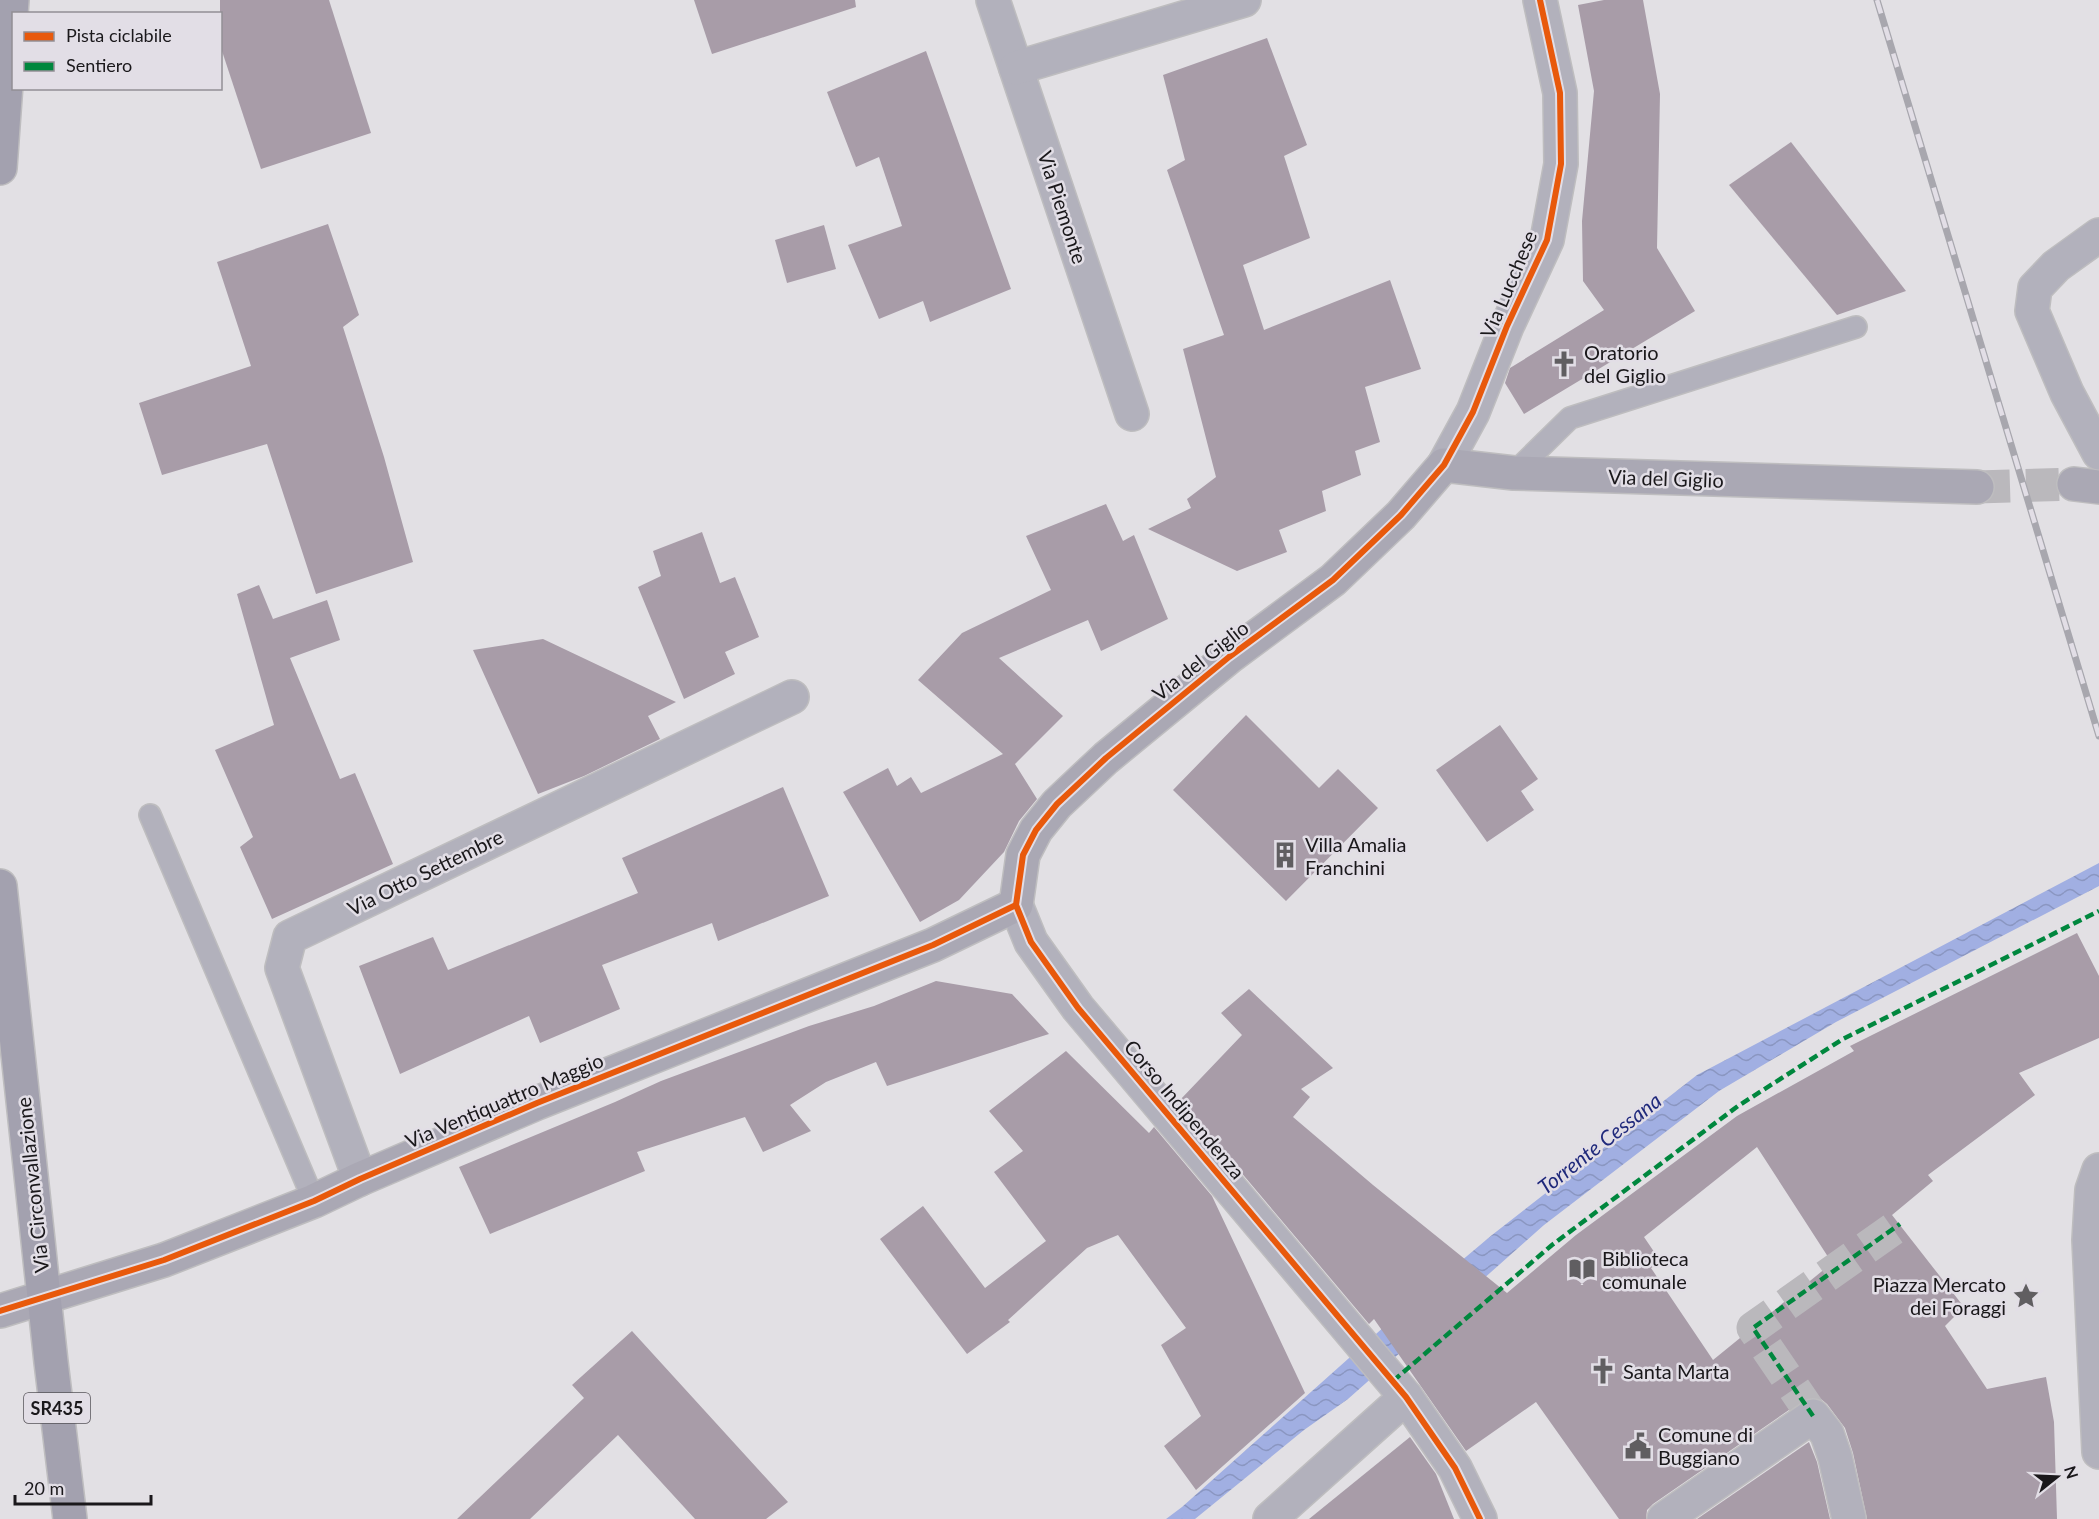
<svg xmlns="http://www.w3.org/2000/svg" width="2099" height="1519" font-family="Lato,sans-serif">
<style>
.water{fill:url(#water-waves)}
.building{fill:#a89ca8;fill-rule:evenodd}
.lines{fill:none;stroke-linecap:round;stroke-linejoin:round}
.street-tunnel{stroke:#bab8bc;stroke-width:33;stroke-dasharray:33 16;stroke-linecap:butt}
.secondary-tunnel{stroke:#bab8bc;stroke-width:33;stroke-dasharray:33 16;stroke-linecap:butt}
.lane-casing{stroke:#bebdbf;stroke-width:24}
.street-casing{stroke:#bebdbf;stroke-width:36}
.secondary-casing{stroke:#bebdbf;stroke-width:36}
.primary-casing{stroke:#bebdbf;stroke-width:36}
.lane{stroke:#b2b1bc;stroke-width:21}
.street{stroke:#b2b1bc;stroke-width:33}
.secondary{stroke:#aaa8b4;stroke-width:33}
.primary{stroke:#a3a1af;stroke-width:33}
.rail-casing{stroke:#a8a7ae;stroke-width:7}
.rail{stroke:#e2dee6;stroke-width:4.5;stroke-dasharray:14;stroke-linecap:butt}
.quiet{stroke:#00873e;stroke-width:4.5;stroke-dasharray:9 4.5;stroke-linecap:butt}
.cycleway-casing{stroke:#e2dee6;stroke-width:10}
.cycleway{stroke:#e8590c;stroke-width:6}
.labels{text-anchor:middle;dominant-baseline:central;stroke-width:5;stroke-linejoin:round;paint-order:stroke}
.shield{fill:#e2dee6;stroke:#565358;stroke-width:1.5}
.shield-label{font-size:18px;font-weight:bold;fill:#1a181b}
.street-label{font-size:20px;fill:#1a181b;stroke:#e2dee6}
.poi-label{font-size:20px;fill:#1a181b;stroke:#e2dee6;text-anchor:start}
.water-label{font-size:21px;font-style:italic;fill:#1f297b;stroke:#e2dee6}
</style>
<defs>
<pattern id="water-waves" width="16" height="10" patternUnits="userSpaceOnUse" patternTransform="scale(1.5)"><rect width="16" height="10" fill="#a1afe2"/><path d="M0 5q4-4 8 0t8 0" fill="none" stroke="#8a96c1"/></pattern>
</defs>
<rect width="100%" height="100%" fill="#e2e0e4"/>
<path class="water" d="M2099,863V886L1836,1022L1719,1091L1544,1225L1348,1399L1304,1430L1195,1519H1166L1182,1507L1404,1309L1492,1235L1697,1075Z"/>
<g class="building">
<path d="M220,0H329L371,133L261,169L220,45Z"/>
<path d="M694,0H855L856,7L712,54Z"/>
<path d="M1604,0H1643L1660,94L1657,248L1695,311L1524,414L1505,383L1510,368L1604,310L1583,281L1582,221L1594,91L1578,5Z"/>
<path d="M1267,38L1307,145L1284,156L1310,238L1243,265L1264,330L1390,280L1421,369L1365,387L1380,442L1355,451L1361,475L1322,491L1326,511L1279,530L1287,552L1237,571L1148,529L1191,508L1187,499L1216,477L1183,349L1224,335L1167,170L1185,160L1163,75Z"/>
<path d="M926,51L1011,289L930,322L923,301L879,319L848,245L902,226L879,157L856,167L827,92Z"/>
<path d="M1791,142L1906,291L1837,315L1729,185Z"/>
<path d="M328,224L359,315L343,327L384,457L413,562L316,594L267,444L162,475L139,403L251,366L217,262Z"/>
<path d="M824,225L836,269L787,283L775,240Z"/>
<path d="M1106,504L1123,541L1134,535L1168,619L1101,651L1088,620L999,658L1063,716L1015,764L1037,799L1019,821L1004,852L959,900L920,922L843,792L888,768L897,786L911,777L921,793L1003,754L918,680L962,633L1051,590L1026,536Z"/>
<path d="M702,532L720,583L735,577L759,637L725,652L735,674L684,699L638,587L661,576L653,551Z"/>
<path d="M259,585L273,619L327,600L340,640L290,658L340,779L355,773L393,864L272,919L240,847L253,837L215,750L274,725L237,594Z"/>
<path d="M543,639L676,702L648,716L660,739L584,776L538,794L473,650Z"/>
<path d="M1246,715L1319,788L1338,769L1378,808L1286,901L1173,790Z"/>
<path d="M1500,725L1538,779L1521,791L1534,810L1487,842L1436,770Z"/>
<path d="M783,787L829,896L718,941L712,923L602,965L620,1009L540,1043L529,1016L400,1074L359,966L433,937L448,970L638,893L622,858Z"/>
<path d="M2077,933L2099,976V1038L2019,1073L2035,1095L1928,1175L1933,1181L1892,1215L1964,1307L1945,1326L1987,1389L2046,1377L2054,1422L2057,1519H1867L1853,1453L1845,1428L1827,1404L1821,1399L1812,1397L1802,1401L1653,1504L1647,1510L1646,1519H1619L1536,1402L1466,1451L1374,1319L1369,1324L1180,1100L1242,1035L1221,1013L1249,989L1333,1068L1301,1089L1310,1097L1293,1117L1373,1185L1507,1293L1576,1235L1737,1116L1854,1051L1850,1046ZM1757,1147L1832,1263L1713,1360L1651,1268L1661,1262L1644,1237Z"/>
<path d="M936,981L1012,994L1049,1034L887,1086L876,1062L826,1082L790,1105L811,1131L763,1152L745,1117L637,1152L645,1171L490,1234L459,1167L615,1102L661,1081L809,1026L874,1006Z"/>
<path d="M1066,1051L1149,1133L1154,1127L1212,1196L1305,1393L1196,1490L1164,1446L1201,1416L1161,1345L1186,1328L1118,1235L1087,1248L1008,1320L1010,1322L967,1354L880,1239L923,1206L985,1288L1046,1241L994,1172L1023,1151L989,1111Z"/>
<path d="M632,1331L788,1502L766,1519H695L618,1435L530,1519H457L584,1398L572,1385Z"/>
<path d="M1410,1437L1436,1474L1454,1519H1309Z"/>
<path d="M1809,1442L1817,1462L1830,1519H1697Z"/>
</g>
<g class="lines">
<path class="street-tunnel" d="M1813,1416L1753,1328L1900,1224"/>
<path class="secondary-tunnel" d="M1977,487L2074,484"/>
<g class="lane-casing">
<g id="lane">
<path d="M1514,473L1570,418L1856,327"/>
<path d="M150,815L314,1201"/>
</g>
</g>
<g class="street-casing">
<g id="street">
<path d="M993,0L1132,414"/>
<path d="M1016,68L1244,0"/>
<path d="M2099,235L2056,266L2035,288L2032,311L2067,393L2099,453"/>
<path d="M1444,465L1473,412L1507,326L1547,240L1561,164L1560,93L1540,0"/>
<path d="M1016,905L1031,942L1078,1008L1406,1397L1455,1468L1480,1519"/>
<path d="M2099,1170L2092,1190L2089,1240L2099,1452"/>
<path d="M360,1179L282,968L290,937L792,697"/>
<path d="M1270,1519L1406,1397"/>
<path d="M1664,1519L1813,1416L1827,1434L1835,1457L1849,1519"/>
</g>
</g>
<g class="secondary-casing">
<g id="secondary">
<path d="M2074,484L2099,487"/>
<path d="M0,1311L164,1260L314,1201L360,1179L537,1103L933,945L1016,905L1023,855L1036,830L1057,804L1106,758L1229,657L1333,580L1401,515L1444,465L1514,473L1977,487"/>
</g>
</g>
<g class="primary-casing">
<g id="primary">
<path d="M0,168L12,0"/>
<path d="M0,886L51,1362L70,1519"/>
</g>
</g>
<use href="#lane" class="lane"/>
<use href="#street" class="street"/>
<use href="#secondary" class="secondary"/>
<use href="#primary" class="primary"/>
<g class="rail-casing">
<path id="rail" d="M1877,0L2099,736"/>
</g>
<use href="#rail" class="rail"/>
<g class="quiet">
<path d="M1393,1381L1552,1245L1738,1106L1843,1039L2099,911"/>
<path d="M1813,1416L1753,1328L1900,1224"/>
</g>
<g class="cycleway-casing">
<g id="cycleway">
<path d="M0,1311L164,1260L314,1201L360,1179L537,1103L933,945L1016,905"/>
<path d="M1480,1519L1455,1468L1406,1397L1078,1008L1031,942L1016,905L1023,855L1036,830L1057,804L1106,758L1229,657L1333,580L1401,515L1444,465L1473,412L1507,326L1547,240L1561,164L1560,93L1540,0"/>
</g>
</g>
<use href="#cycleway" class="cycleway"/>
</g>
<defs>
<g id="church-bare" transform="scale(2.07)"><path d="M-1.2-6h2.4v3.5h3.3v2.4h-3.3V6h-2.4V-.1h-3.3v-2.4h3.3Z" fill="#605e61" stroke="#e2dee6" stroke-width="2.5" paint-order="stroke"/></g>
<g id="building-bare" transform="scale(2.07)"><path d="M-4-6H4V6H1V3H-1V6H-4ZM-2.5-4.3h1.7v1.8h-1.7ZM.8-4.3h1.7v1.8H.8ZM-2.5-1h1.7V.8h-1.7ZM.8-1h1.7V.8H.8Z" fill="#605e61" stroke="#e2dee6" stroke-width="2.5" paint-order="stroke"/></g>
<g id="library-bare" transform="scale(2.07)"><path d="M-6-4Q-3-5.5-.7-3.5V5Q-3 3-6 4ZM6-4Q3-5.5 .7-3.5V5Q3 3 6 4Z" fill="#605e61" stroke="#e2dee6" stroke-width="2.5" paint-order="stroke"/></g>
<g id="sight-bare" transform="scale(2.07)"><path d="M0-6L1.8-2.2L6-1.7L2.9 1.2L3.7 5.4L0 3.3L-3.7 5.4L-2.9 1.2L-6-1.7L-1.8-2.2Z" fill="#605e61" stroke="#e2dee6" stroke-width="2.5" paint-order="stroke"/></g>
<g id="civic-bare" transform="scale(2.07)"><path d="M-.6-6.5H3V-4.5H.6V-3L4-1V1h2V6H-6V1h2V-1L-.6-3ZM-1.2 2.5V6h2.4V2.5Z" fill="#605e61" stroke="#e2dee6" stroke-width="2.5" paint-order="stroke"/></g>
</defs>
<g fill-rule="evenodd">
<use href="#church-bare" x="1564" y="364"/>
<use href="#building-bare" x="1285" y="855"/>
<use href="#library-bare" x="1582" y="1269"/>
<use href="#sight-bare" x="2026" y="1296"/>
<use href="#church-bare" x="1603" y="1371"/>
<use href="#civic-bare" x="1638" y="1446"/>
</g>
<g class="labels">
<rect class="shield" x="24" y="1393" width="66" height="30" rx="4.5"/>
<g class="shield-label">
<text x="57" y="1408">SR435</text>
</g>
<g class="street-label">
<text transform="translate(1063 207) rotate(72)">Via Piemonte</text>
<text transform="translate(1508 284) rotate(-67)">Via Lucchese</text>
<text transform="translate(1666 478) rotate(2)">Via del Giglio</text>
<text transform="translate(1200 660) rotate(-38)">Via del Giglio</text>
<text transform="translate(425 872) rotate(-26)">Via Otto Settembre</text>
<text transform="translate(504 1100) rotate(-23)">Via Ventiquattro Maggio</text>
<text transform="translate(1185 1109) rotate(50)">Corso Indipendenza</text>
<text transform="translate(32 1185) rotate(-96)">Via Circonvallazione</text>
</g>
<g class="poi-label">
<text x="1584" y="352">Oratorio<tspan x="1584" dy="23">del Giglio</tspan></text>
<text x="1305" y="844">Villa Amalia<tspan x="1305" dy="23">Franchini</tspan></text>
<text x="1602" y="1258">Biblioteca<tspan x="1602" dy="23">comunale</tspan></text>
<text x="2006" y="1284" text-anchor="end">Piazza Mercato<tspan x="2006" dy="23">dei Foraggi</tspan></text>
<text x="1623" y="1371">Santa Marta</text>
<text x="1658" y="1434">Comune di<tspan x="1658" dy="23">Buggiano</tspan></text>
</g>
<g class="water-label">
<text transform="translate(1599 1143) rotate(-38)">Torrente Cessana</text>
</g>
</g>
<rect x="12" y="12" width="210" height="78" fill="#e2dee6" stroke="#928f95" stroke-width="1.5"/>
<rect x="24" y="32" width="30" height="9" fill="#e8590c" stroke="#928f95" stroke-width="1.5"/>
<text x="66" y="42" font-size="18" fill="#1a181b">Pista ciclabile</text>
<rect x="24" y="62" width="30" height="9" fill="#00873e" stroke="#928f95" stroke-width="1.5"/>
<text x="66" y="72" font-size="18" fill="#1a181b">Sentiero</text>
<g transform="translate(2057 1477) rotate(72)" stroke="#e2dee6" stroke-width="4.5" paint-order="stroke">
<path d="M0-4.5L10 22L0 15L-10 22Z" fill="#1a181b"/>
<text y="-9" font-size="16" font-weight="bold" text-anchor="middle" fill="#1a181b">N</text>
</g>
<path d="M15 1495v9h136v-9" fill="none" stroke="#1a181b" stroke-width="3"/>
<text x="24" y="1495" font-size="18" fill="#1a181b" stroke="#e2dee6" stroke-width="4.5" paint-order="stroke">20 m</text>
</svg>
